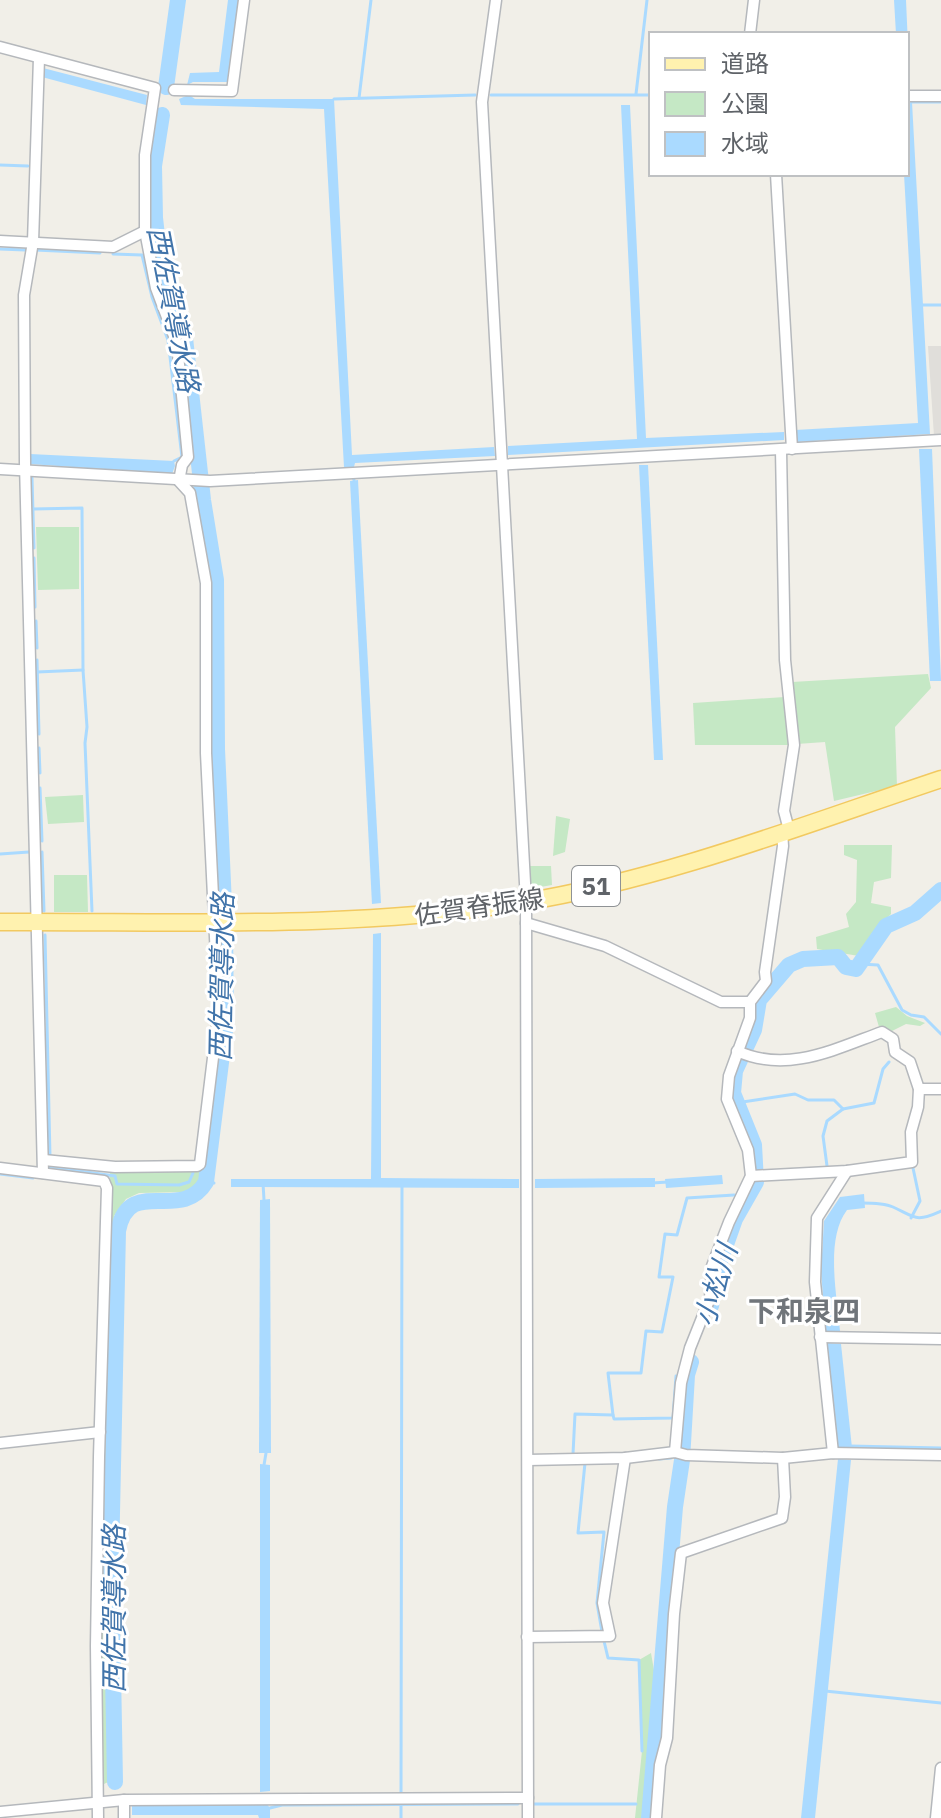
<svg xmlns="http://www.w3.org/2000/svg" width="941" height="1818" font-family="'IBM Plex Sans','Noto Sans JP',sans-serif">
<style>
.industrial{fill:#e0deda}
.green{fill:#c5e8c5}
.water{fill:#aadaff}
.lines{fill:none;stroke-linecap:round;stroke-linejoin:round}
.stream{stroke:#aadaff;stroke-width:3}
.river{stroke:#aadaff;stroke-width:16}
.minor-casing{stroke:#b5b8bc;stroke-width:13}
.primary-casing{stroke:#f2c960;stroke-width:19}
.minor{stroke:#fff;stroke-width:10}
.primary{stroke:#fff2af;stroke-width:16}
.labels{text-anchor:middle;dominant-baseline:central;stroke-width:6;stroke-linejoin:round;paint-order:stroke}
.shield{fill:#fff;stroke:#8f9295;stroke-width:2}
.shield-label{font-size:24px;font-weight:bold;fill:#5f6368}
.street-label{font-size:26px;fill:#5f6368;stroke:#fff}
.water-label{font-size:28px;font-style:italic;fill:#4174aa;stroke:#fff}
.neighbourhood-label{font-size:28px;font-weight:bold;fill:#70757a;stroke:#fff}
</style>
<rect width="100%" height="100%" fill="#f1efe8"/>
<path class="industrial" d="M928,346H941V436H934Z"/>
<g class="green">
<path d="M36,527H79V589L38,590Z"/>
<path d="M928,674L931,688L895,727L897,786L834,801L825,742L797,744L792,682Z"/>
<path d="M785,697L790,745H695L693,703Z"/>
<path d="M83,795L84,822L48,824L45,797Z"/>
<path d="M556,816L570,819L565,852L553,856Z"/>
<path d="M844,845H892L891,878L874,882L871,903L891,907V914L872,933L859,956L817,949L816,937L849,927L846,914L856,902L857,860L844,855Z"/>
<path d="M527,866H551L552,885L529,889Z"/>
<path d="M54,875H87L88,912H54Z"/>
<path d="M896,1007L907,1016L925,1023L920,1026L906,1024L892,1031L879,1027L875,1013Z"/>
<path d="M110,1170H203L200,1184L186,1192L139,1193L126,1199L114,1216L105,1605L108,1782L102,1785L99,1639Z"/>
<path d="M651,1653L657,1688L644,1818H635L642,1751L639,1660Z"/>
</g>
<g class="water">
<path d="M228,0H238L228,82H193L187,85L190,73L219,72Z"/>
<path d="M894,0H906L910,91H907V34H896Z"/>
<path d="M43,68L147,95L146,105L42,77Z"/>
<path d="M186,93L195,99H334L352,455L494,447L495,456L355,463L354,467H344L324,109L181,105L179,99L186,96Z"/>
<path d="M912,102L930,434L796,442L795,430L918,423L904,174H907V103Z"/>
<path d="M621,105H630L646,438L784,432V440L508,455V446L637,439Z"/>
<path d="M919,449H932L941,681H930Z"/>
<path d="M30,454L174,461L175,466L172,474L30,464Z"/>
<path d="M639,465H648L663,760H654Z"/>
<path d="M358,480L381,903L372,904L350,481Z"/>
<path d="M381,933V1178L519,1179V1188L231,1187V1179H371L373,934Z"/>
<path d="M722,1175L723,1184L666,1188L665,1179Z"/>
<path d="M655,1178V1187L535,1188V1179Z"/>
<path d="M864,1194L865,1208L847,1210C825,1239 837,1296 840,1331L826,1332L821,1272L824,1221L840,1197Z"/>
<path d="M270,1199L271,1453H259L260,1200Z"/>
<path d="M827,1343L841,1344L852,1448L838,1447Z"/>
<path d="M838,1459L851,1460L815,1818H801Z"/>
<path d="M260,1464L270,1465V1791L260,1792Z"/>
<path d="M266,1803L270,1808V1818H259L258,1815H132V1804Z"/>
</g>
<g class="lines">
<g class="stream">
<path d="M636,94L647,0"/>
<path d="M491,95H651"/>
<path d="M359,98L371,0"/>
<path d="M334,99L475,95"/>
<path d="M912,102H941"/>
<path d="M0,165L28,166"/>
<path d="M0,249L25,250"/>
<path d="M35,250L100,253"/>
<path d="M113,254L142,255L152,297L168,340L182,457L174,461"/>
<path d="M922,305H941"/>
<path d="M349,463L354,480"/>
<path d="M32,478L34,548"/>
<path d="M33,509L82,508L83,670L87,727L85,743L92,911"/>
<path d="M34,558L35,607"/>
<path d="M36,621L37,648"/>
<path d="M37,660L39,734"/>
<path d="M37,672L83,670"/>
<path d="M39,748L40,773"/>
<path d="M40,788L42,841"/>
<path d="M42,852L44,911"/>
<path d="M0,854L29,852"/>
<path d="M45,935L50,1157"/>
<path d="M860,964L878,965L902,1010L911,1015L924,1017L941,1034"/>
<path d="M736,1103L795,1094L808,1100H834L843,1109L874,1103L883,1069L889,1062"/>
<path d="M50,1165V1167L115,1176L117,1184L179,1185L189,1182L193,1173"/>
<path d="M827,1166L823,1136L827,1121L843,1109"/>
<path d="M0,1174L33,1178"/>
<path d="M206,1182L214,1183"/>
<path d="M263,1183L264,1200"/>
<path d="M652,1183L668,1182"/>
<path d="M861,1203C871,1203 884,1203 893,1207C915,1217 915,1223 941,1211"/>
<path d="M911,1218L920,1201L913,1168"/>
<path d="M613,1415L614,1419L673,1418L676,1376"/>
<path d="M850,1446L941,1448"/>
<path d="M573,1454L575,1414L613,1415L608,1373H641L646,1331L662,1332L673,1277H659L665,1234L677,1235L687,1198L734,1195"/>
<path d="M659,1459L671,1458"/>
<path d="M588,1463H585L578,1533L604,1532L597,1603L602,1632"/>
<path d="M264,1465L266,1453"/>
<path d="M604,1641L608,1658L639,1660L642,1751"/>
<path d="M825,1691L941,1703"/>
<path d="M401,1795L402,1187"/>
<path d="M401,1803V1818"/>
<path d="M534,1804H636"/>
<path d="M270,1808L282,1805L518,1804"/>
</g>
<g class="river">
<path d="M166,87L178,0"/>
<path d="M711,1306L718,1267L735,1219L756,1182L754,1145L733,1093L735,1071L754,1030L759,1000L789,965L803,959L838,957L846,967L856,969L886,926L915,913L941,890"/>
<path d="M115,1782L111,1560L118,1231C129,1174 181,1224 206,1182L226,1023L225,927L217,749L216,580L203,500L185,338L170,299L159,253L155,218L154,166L162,115"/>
<path d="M649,1818L675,1507L682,1460L687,1375L691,1362"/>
</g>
<g class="minor-casing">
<g id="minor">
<path d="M496,0L482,102L526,901L528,1818"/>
<path d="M750,34L754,0"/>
<path d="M0,47L155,88L145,155V231L156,288L177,344L188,457L182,465L179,481L190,493L206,583V753L217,978V1025L200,1164L197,1166L115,1167L44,1160"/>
<path d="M39,58L33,242L24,295L25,463L43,1173"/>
<path d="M174,90L232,91L244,0"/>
<path d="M907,96H941"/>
<path d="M776,174L792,449"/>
<path d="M0,241L113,247L145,231"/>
<path d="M781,450L785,660L794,745L784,811L789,830"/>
<path d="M0,469L210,481L941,440"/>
<path d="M526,923L605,946L721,1002H750"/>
<path d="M737,1051C787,1074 835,1049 882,1032L893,1039L895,1052L910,1062L919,1089L918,1107L911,1132L912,1162L847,1171L751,1176"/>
<path d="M919,1089H941"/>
<path d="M0,1168L104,1181L107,1188L99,1457L96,1646L98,1818"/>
<path d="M820,1337L941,1339"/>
<path d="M0,1443L100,1432"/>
<path d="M675,1452L681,1383L690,1348L710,1298L712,1266L729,1222L751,1176L748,1150L727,1099L729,1076L750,1018V1002L766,981L765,972L783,846L782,832"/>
<path d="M833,1453L815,1282L817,1218L847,1171"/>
<path d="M528,1460L625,1458L675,1452L686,1455L783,1458L833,1453L941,1455"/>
<path d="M527,1637L610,1636L603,1603L625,1458"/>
<path d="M124,1800V1818"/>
<path d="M0,1812L124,1800L528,1798"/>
<path d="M656,1818L660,1765L667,1738L674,1614L681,1553L782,1518L785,1497L783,1458"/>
<path d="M936,1818L941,1768"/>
</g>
</g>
<g class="primary-casing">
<path id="primary" d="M0,922C175,921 351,930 524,902C665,879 806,824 941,779"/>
</g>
<use href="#minor" class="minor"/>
<use href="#primary" class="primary"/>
</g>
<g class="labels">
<rect class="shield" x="572" y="866" width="48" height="40" rx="6"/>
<g class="shield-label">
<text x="596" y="886">51</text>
</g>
<g class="street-label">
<text transform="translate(479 906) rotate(-8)">佐賀脊振線</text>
</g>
<g class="water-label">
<text transform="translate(174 309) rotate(79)">西佐賀導水路</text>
<text transform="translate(221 977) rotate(-89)">西佐賀導水路</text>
<text transform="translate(715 1285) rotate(-73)">小松川</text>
<text transform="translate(113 1609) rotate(-90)">西佐賀導水路</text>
</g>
<g class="neighbourhood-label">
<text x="804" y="1310">下和泉四</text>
</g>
</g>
<rect x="649" y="32" width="260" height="144" fill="#ffffff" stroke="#bfc1c3" stroke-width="2"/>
<rect x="665" y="58" width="40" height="12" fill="#fff2af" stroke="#bfc1c3" stroke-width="2"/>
<text x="721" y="72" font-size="24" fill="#5f6368">道路</text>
<rect x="665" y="92" width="40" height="24" fill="#c5e8c5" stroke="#bfc1c3" stroke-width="2"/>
<text x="721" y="112" font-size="24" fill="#5f6368">公園</text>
<rect x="665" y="132" width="40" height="24" fill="#aadaff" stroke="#bfc1c3" stroke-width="2"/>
<text x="721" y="152" font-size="24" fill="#5f6368">水域</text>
</svg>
